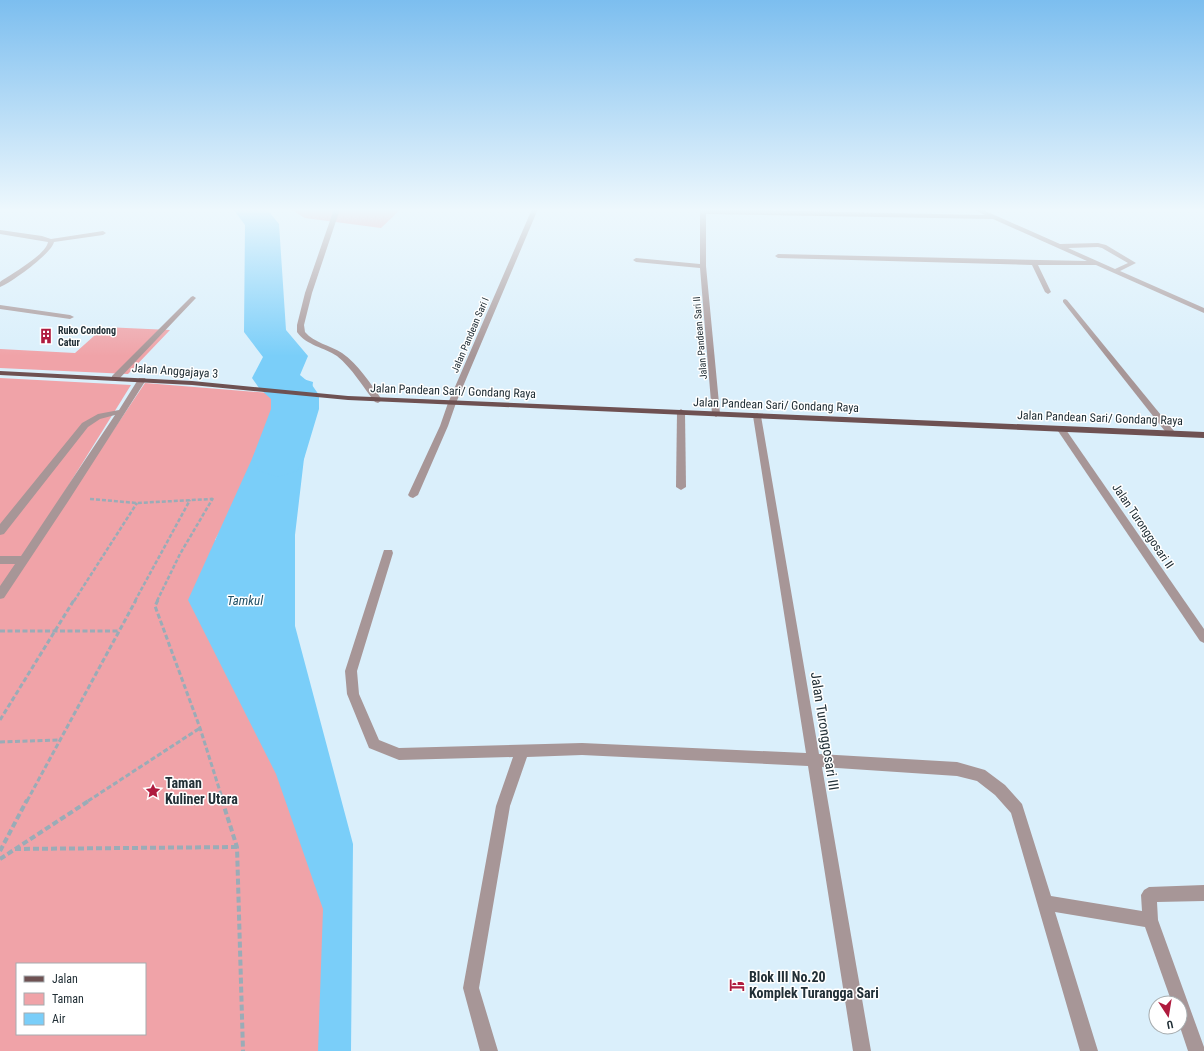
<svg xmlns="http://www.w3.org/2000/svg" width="1204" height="1051" font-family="'Roboto Condensed',sans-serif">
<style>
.green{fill:#f0a3a8;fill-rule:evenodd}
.water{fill:#7acef9}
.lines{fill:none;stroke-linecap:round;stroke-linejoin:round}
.river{fill:#7acef9;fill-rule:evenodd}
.path-far2{stroke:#9aacb7;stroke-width:2.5;stroke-dasharray:4 2;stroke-linecap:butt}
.path-far1{stroke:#9aacb7;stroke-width:3;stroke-dasharray:5 2.5;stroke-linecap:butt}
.path{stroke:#9aacb7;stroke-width:4;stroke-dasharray:6 3;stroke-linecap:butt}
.minor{fill:#a79697;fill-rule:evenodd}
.major{fill:#6e5152;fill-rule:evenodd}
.labels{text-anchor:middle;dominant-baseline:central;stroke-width:3;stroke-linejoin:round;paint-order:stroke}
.far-poi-label{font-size:10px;font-weight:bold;fill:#212f36;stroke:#fff;text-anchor:start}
.far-street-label{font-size:10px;fill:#212f36;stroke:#fff}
.street-label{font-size:12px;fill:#212f36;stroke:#fff}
.water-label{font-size:13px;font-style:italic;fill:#235268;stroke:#fff}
.near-street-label{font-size:14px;fill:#212f36;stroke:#fff}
.near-poi-label{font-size:14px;font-weight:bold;fill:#212f36;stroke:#fff;text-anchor:start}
</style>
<rect width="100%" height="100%" fill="#daeffb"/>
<g class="green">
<path d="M290,209H401L381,228L305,218Z"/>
<path d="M104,327L170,330L128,374L0,368V349L75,353Z"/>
<path d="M0,378L131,385L60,499L0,592Z"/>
<path d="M145,383L295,395L215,540L329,904L322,1051H0V599ZM17,964H145V1034H17Z"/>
</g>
<path class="water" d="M290,375L313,382L295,535V626L353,844L351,1051H318L323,909L276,774L188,600Z"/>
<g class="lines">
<path class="river" d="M233,209H267L279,224L286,330L308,356L300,375L312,385L319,395V409L304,459L297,471L278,477L259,471L252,459L271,409V399L259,388L252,378L263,357L244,332L245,225Z"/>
<g class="path-far2">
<path d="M90,499L137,503L212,499"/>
<path d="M74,601L137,503"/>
<path d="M135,601L190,500"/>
<path d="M157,601L180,554L213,498"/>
</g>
<g class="path-far1">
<path d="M158,600L155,606L200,728L223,801"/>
<path d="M0,631H119"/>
<path d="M0,720L74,600"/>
<path d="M0,742L59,740"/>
<path d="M27,801L136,600"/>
<path d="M88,801L200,728"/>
</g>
<g class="path">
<path d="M222,800L237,847L243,1051"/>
<path d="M15,849L237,847"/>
<path d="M0,851L27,800"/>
<path d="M0,859L90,800"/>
</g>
<g class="minor">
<path d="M334,209H340L312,293L304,325L305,332C314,343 330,345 342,353C358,364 371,384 382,400L378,403L375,402C363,387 352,368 337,356C324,347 307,346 297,332V325L305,293Z"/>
<path d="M532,209H538L456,403L448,426L418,495L413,498L410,497L408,495L440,426L448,403Z"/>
<path d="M700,209L985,215L973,209H981L1060,244L1098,243L1106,245L1136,263L1120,271L1204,308V313L1096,265H1038L1051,292L1048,294L1045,292L1032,265L778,258L775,256L778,254L1087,261L993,219L706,214V266L720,414L716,417L712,414L700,268L636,262L633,260L636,258L700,264ZM1098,247L1102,248L1128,263L1115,269L1068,248Z"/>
<path d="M0,230L42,236L51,239L103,231L106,233L103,235L54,242C52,253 11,283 0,287V282C11,274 46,255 48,242L0,234Z"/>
<path d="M193,296L196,298L195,299L118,380H112V376L191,297Z"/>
<path d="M1065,299L1067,300L1174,431L1175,433L1174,435H1168L1063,302V300Z"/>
<path d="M0,305L70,315L74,317L70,319L0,309Z"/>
<path d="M139,378H145L146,380L69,500L4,598L0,599V586L15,564H0V556H21L115,415L100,419L88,427L4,534L0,535V524L82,423L98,414L119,410Z"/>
<path d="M681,409L685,412L686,487L681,490L676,487L677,412Z"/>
<path d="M757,413L761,416L819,754L957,762L985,770L1005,785L1022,804L1051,896L1142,911L1141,895L1144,890L1149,887L1204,885V901L1157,902L1158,920L1204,1047V1051H1188L1180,1027V1003H1172L1145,927L1055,912L1098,1051H1080L1011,813L995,795L977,781L957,776L822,767L871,1051H853L808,766L582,755L527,757L510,806L479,988L498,1051H480L463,988L496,806L513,757L399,760L369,748L347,694L345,671L383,553L384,550H392L393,553L357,671L359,694L379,740L399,748L582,743L806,753L753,416Z"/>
<path d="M1061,426L1064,427L1204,629V643L1200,641L1058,431L1057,429Z"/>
</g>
<path class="major" d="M0,371L192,381L348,396L1204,432V438L348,400L192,385L0,375Z"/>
</g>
<linearGradient id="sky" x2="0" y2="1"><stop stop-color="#7cbeef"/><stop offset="0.59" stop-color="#eef8fd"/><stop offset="1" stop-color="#eef8fd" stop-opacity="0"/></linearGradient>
<rect width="1204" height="356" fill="url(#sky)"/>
<defs>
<g id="building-bare" transform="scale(1.2)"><path d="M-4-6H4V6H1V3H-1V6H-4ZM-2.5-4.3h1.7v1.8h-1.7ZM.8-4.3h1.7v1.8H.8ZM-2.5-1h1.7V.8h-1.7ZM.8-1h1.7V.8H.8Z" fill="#af1b3e" stroke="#fff" stroke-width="2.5" paint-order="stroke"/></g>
<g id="sight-bare" transform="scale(1.2)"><path d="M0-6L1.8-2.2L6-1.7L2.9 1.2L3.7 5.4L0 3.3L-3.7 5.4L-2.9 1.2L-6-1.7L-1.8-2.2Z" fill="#af1b3e" stroke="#fff" stroke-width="2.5" paint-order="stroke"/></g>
<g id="hotel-bare" transform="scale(1.2)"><path d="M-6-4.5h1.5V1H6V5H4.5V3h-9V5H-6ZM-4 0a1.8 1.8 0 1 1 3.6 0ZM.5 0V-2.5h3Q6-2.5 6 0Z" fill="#af1b3e" stroke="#fff" stroke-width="2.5" paint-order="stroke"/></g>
</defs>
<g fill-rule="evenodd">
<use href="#building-bare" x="46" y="336"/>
<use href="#sight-bare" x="153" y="791"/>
<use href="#hotel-bare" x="737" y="985"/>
</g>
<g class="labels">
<g class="far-poi-label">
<text x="58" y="330">Ruko Condong<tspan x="58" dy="12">Catur</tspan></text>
</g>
<g class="far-street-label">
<text transform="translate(470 335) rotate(-67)">Jalan Pandean Sari I</text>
<text transform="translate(700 338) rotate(-95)">Jalan Pandean Sari II</text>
</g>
<g class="street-label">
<text transform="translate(175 371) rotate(4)">Jalan Anggajaya 3</text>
<text transform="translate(453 391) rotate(2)">Jalan Pandean Sari/ Gondang Raya</text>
<text transform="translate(776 405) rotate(2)">Jalan Pandean Sari/ Gondang Raya</text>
<text transform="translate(1100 418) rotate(2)">Jalan Pandean Sari/ Gondang Raya</text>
<text transform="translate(1143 526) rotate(56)">Jalan Turonggosari II</text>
</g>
<g class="water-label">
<text x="245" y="600">Tamkul</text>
</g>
<g class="near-street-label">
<text transform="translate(825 731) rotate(81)">Jalan Turonggosari III</text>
</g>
<g class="near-poi-label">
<text x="165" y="783">Taman<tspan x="165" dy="16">Kuliner Utara</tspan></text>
<text x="749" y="977">Blok III No.20<tspan x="749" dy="16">Komplek Turangga Sari</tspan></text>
</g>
</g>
<rect x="16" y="963" width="130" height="72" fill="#ffffff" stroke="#a6acaf"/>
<rect x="24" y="976" width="20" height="6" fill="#6e5152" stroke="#a6acaf"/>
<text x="52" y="983" font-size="12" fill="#212f36">Jalan</text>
<rect x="24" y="993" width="20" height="12" fill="#f0a3a8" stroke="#a6acaf"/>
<text x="52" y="1003" font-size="12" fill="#212f36">Taman</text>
<rect x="24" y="1013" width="20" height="12" fill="#7acef9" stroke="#a6acaf"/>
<text x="52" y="1023" font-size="12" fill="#212f36">Air</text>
<g transform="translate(1168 1015) rotate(168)"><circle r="19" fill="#ffffff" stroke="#a6acaf"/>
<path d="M0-3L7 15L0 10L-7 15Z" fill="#af1b3e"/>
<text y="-6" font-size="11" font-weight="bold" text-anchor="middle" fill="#212f36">U</text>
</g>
</svg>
